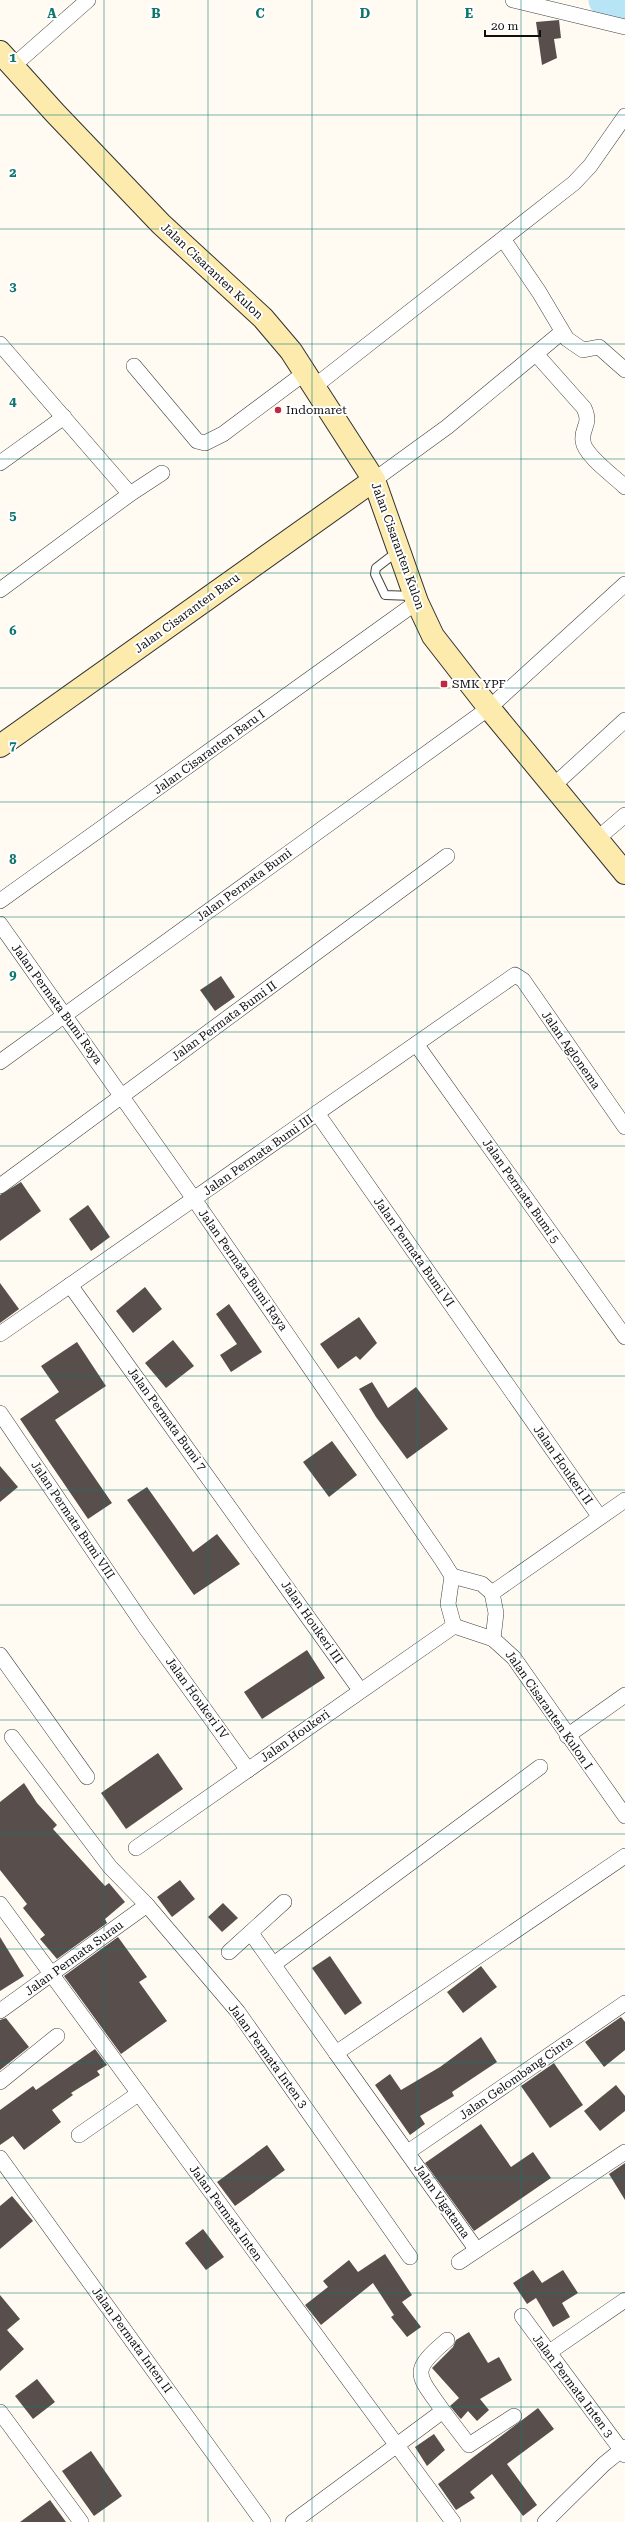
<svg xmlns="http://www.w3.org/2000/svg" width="625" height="2522" font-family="'Roboto Serif',serif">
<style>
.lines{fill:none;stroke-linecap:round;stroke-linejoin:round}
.river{stroke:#b7e5f5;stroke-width:33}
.building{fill:#584f4c}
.lane-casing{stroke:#424242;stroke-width:10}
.street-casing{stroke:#424242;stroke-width:16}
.secondary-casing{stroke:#313131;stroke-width:24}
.lane{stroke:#fff;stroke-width:8}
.street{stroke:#fff;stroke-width:15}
.secondary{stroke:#fdebae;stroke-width:22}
.grid{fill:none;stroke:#0f766e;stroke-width:1;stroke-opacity:0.55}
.poi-dot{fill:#be2941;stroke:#fff;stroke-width:1.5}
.labels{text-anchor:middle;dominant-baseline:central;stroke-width:4;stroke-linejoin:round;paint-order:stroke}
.street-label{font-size:12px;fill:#0f0f0f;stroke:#fff}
.poi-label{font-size:12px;fill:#0f0f0f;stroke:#fff;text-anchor:start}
.grid-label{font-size:13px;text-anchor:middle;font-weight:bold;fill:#0f766e;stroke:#fff;stroke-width:4;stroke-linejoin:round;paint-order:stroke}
</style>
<rect width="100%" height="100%" fill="#fffbf2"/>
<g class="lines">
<path class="river" d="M605,0L625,4"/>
</g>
<g class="building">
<path d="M559,20L561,38L554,39L557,58L542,65L536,22Z"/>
<path d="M221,976L235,997L215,1011L200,990Z"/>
<path d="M21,1182L41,1211L0,1241V1195Z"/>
<path d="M88,1205L110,1237L91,1251L69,1219Z"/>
<path d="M0,1283L19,1309L0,1323Z"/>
<path d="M145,1287L162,1309L133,1333L116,1311Z"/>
<path d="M229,1304L262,1352L231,1372L220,1355L237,1344L216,1314Z"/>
<path d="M359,1317L377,1343L360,1360L356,1356L338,1369L320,1344Z"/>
<path d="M173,1340L194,1366L166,1388L145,1363Z"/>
<path d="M77,1342L106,1386L55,1420L112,1503L88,1519L20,1419L59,1392L41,1366Z"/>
<path d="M372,1382L388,1408L416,1387L448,1429L407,1459L376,1417L359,1389Z"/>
<path d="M332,1441L357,1475L329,1497L303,1462Z"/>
<path d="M0,1466L18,1487L0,1502Z"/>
<path d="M147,1487L193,1552L217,1534L240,1564L194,1595L127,1500Z"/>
<path d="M307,1650L325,1678L262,1719L244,1692Z"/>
<path d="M158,1753L183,1789L126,1829L101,1793Z"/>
<path d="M24,1783L37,1803L57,1825L53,1829L105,1886L109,1883L125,1902L105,1919L107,1923L57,1959L40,1939L45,1935L23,1908L27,1904L0,1870V1802Z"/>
<path d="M180,1880L195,1899L172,1917L157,1897Z"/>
<path d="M223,1903L238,1918L222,1932L208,1917Z"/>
<path d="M0,1937L24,1976L0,1991Z"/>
<path d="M118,1937L147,1977L139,1982L167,2021L121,2054L64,1976Z"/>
<path d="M330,1956L362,2003L345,2015L312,1968Z"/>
<path d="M481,1966L497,1987L463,2013L447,1992Z"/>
<path d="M621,2017L625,2022V2050L604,2067L585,2042Z"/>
<path d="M6,2018L29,2047L0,2070V2020Z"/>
<path d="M481,2037L497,2062L452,2092L454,2096L420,2116L425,2124L410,2135L375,2085L390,2074L401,2090L440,2067Z"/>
<path d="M95,2049L107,2065L97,2071L100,2075L71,2093L73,2095L52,2110L61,2122L24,2150L13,2136L0,2145V2110L33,2086L36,2090Z"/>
<path d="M554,2063L583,2105L550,2128L521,2086Z"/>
<path d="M616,2085L625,2096V2111L600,2131L584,2111Z"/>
<path d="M481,2124L511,2167L533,2152L551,2178L474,2231L425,2163Z"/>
<path d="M267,2145L285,2170L235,2206L217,2182Z"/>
<path d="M625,2163V2200L609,2174Z"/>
<path d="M12,2196L33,2221L0,2249V2206Z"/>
<path d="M203,2229L224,2257L206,2270L185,2243Z"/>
<path d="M385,2254L412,2295L402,2302L421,2327L407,2337L391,2317L394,2315L373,2283L321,2325L305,2305L328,2287L323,2281L349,2260L358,2272Z"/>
<path d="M533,2270L542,2283L563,2270L578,2293L562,2303L570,2317L553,2327L536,2298L527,2304L513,2283Z"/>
<path d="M0,2295L20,2319L7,2330L24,2349L0,2371Z"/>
<path d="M469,2332L488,2363L499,2357L512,2380L480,2399L489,2410L477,2421L468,2411L461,2419L459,2417L450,2406L459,2398L432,2368L453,2347L456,2340Z"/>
<path d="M37,2379L55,2402L33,2419L15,2396Z"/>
<path d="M538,2408L554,2429L507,2464L537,2505L523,2516L492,2474L470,2492L475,2498L456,2510L438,2484Z"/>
<path d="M434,2434L445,2450L427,2466L415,2447Z"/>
<path d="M91,2451L122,2496L94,2516L62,2471Z"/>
<path d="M50,2500L66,2522H20Z"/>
</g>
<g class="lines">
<g class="lane-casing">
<path id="lane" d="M398,551L376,568L375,574L385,595L413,596"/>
</g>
<g class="street-casing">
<g id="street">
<path d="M513,0L625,27"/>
<path d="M13,66L88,0"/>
<path d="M503,239L539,292L567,339L583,350L599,347L625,370"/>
<path d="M0,344L130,494L0,590"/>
<path d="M536,354L584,408C592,425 581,427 583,441C584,455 615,477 625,487"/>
<path d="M134,366L197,441L205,443L223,434L306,372"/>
<path d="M315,386L574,183L590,166L625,116"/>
<path d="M0,463L64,417"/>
<path d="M374,480L447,427L562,332"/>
<path d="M130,494L162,473"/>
<path d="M553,786L625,720"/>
<path d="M597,839L625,815"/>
<path d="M0,901L417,602"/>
<path d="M0,924L194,1199L442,1560L452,1576L448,1604L454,1626"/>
<path d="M416,1044L625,1337"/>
<path d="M0,1062L489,708L625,584"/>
<path d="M317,1113L599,1516"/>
<path d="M0,1186L447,856"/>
<path d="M70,1285L360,1690"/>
<path d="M0,1334L515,975L523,980L625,1127"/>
<path d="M0,1413L145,1627L248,1770"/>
<path d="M452,1576L482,1584L492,1593L625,1500"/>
<path d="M492,1593L496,1613L493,1639"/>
<path d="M454,1626L493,1639L514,1658L625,1816"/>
<path d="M0,1655L87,1777"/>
<path d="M567,1736L625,1695"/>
<path d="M12,1737L110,1867L147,1905L238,2012L410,2257"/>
<path d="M136,1848L454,1626"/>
<path d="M0,1904L453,2522"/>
<path d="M251,1933L336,2053"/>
<path d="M229,1952L284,1902"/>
<path d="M274,1964L540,1767"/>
<path d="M0,2011L147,1905"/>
<path d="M0,2082L57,2036"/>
<path d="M79,2135L138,2094"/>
<path d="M408,2152L625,2003"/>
<path d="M0,2158L263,2522"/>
<path d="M476,2249L336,2053L625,1856"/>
<path d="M459,2262L625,2152"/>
<path d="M522,2316L625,2455"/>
<path d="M548,2353L625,2300"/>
<path d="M443,2411L469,2445L514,2416"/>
<path d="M0,2412L81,2522"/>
<path d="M293,2522L443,2411C417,2374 409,2372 447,2340"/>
<path d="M545,2522L604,2464L625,2447"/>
</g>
</g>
<g class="secondary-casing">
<g id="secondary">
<path d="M0,52L55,113L161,224L263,318L291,351L374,480L417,602L433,636L489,708L625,873"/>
<path d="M0,746L374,480"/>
</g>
</g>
<use href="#lane" class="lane"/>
<use href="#street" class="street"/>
<use href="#secondary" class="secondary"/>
</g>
<path class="grid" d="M104,0V2522M208,0V2522M312,0V2522M417,0V2522M521,0V2522M0,115H625M0,229H625M0,344H625M0,459H625M0,573H625M0,688H625M0,802H625M0,917H625M0,1032H625M0,1146H625M0,1261H625M0,1376H625M0,1490H625M0,1605H625M0,1720H625M0,1834H625M0,1949H625M0,2063H625M0,2178H625M0,2293H625M0,2407H625"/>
<g class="poi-dot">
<circle cx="278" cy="410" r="4"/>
<rect x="440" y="680" width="8" height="8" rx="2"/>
</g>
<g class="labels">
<g class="street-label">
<text transform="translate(212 271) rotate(43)">Jalan Cisaranten Kulon</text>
<text transform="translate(398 546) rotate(70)">Jalan Cisaranten Kulon</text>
<text transform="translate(187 613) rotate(-36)">Jalan Cisaranten Baru</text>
<text transform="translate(209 752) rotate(-36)">Jalan Cisaranten Baru I</text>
<text transform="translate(244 885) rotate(-36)">Jalan Permata Bumi</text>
<text transform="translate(57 1004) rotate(54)">Jalan Permata Bumi Raya</text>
<text transform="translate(224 1021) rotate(-36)">Jalan Permata Bumi II</text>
<text transform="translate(571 1050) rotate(55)">Jalan Aglonema</text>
<text transform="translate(258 1155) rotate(-35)">Jalan Permata Bumi III</text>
<text transform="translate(521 1191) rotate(55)">Jalan Permata Bumi 5</text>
<text transform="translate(414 1252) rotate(55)">Jalan Permata Bumi VI</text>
<text transform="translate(243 1270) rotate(55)">Jalan Permata Bumi Raya</text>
<text transform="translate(167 1419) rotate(54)">Jalan Permata Bumi 7</text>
<text transform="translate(563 1465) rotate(55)">Jalan Houkeri II</text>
<text transform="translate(73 1520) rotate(56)">Jalan Permata Bumi VIII</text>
<text transform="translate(312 1622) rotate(55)">Jalan Houkeri III</text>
<text transform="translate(197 1698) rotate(54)">Jalan Houkeri IV</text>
<text transform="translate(549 1710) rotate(55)">Jalan Cisaranten Kulon I</text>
<text transform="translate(295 1736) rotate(-35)">Jalan Houkeri</text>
<text transform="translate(74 1958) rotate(-36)">Jalan Permata Surau</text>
<text transform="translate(268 2056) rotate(54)">Jalan Permata Inten 3</text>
<text transform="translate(516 2078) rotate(-35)">Jalan Gelombang Cinta</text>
<text transform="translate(442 2201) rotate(55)">Jalan Vigatama</text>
<text transform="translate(226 2213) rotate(54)">Jalan Permata Inten</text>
<text transform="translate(132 2340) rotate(54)">Jalan Permata Inten II</text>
<text transform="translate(573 2386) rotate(53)">Jalan Permata Inten 3</text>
</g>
<g class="poi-label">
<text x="286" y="410">Indomaret</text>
<text x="452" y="684">SMK YPF</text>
</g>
</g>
<g class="grid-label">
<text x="52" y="18">A</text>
<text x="156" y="18">B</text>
<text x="260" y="18">C</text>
<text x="365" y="18">D</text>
<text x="469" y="18">E</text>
<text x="13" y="62">1</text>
<text x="13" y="177">2</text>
<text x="13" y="291">3</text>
<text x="13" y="406">4</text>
<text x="13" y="520">5</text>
<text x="13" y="635">6</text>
<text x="13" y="750">7</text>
<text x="13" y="864">8</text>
<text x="13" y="979">9</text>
</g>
<path d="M485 30v6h55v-6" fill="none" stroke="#0f0f0f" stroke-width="2"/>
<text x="491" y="30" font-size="12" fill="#0f0f0f" stroke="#ffffff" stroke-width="3" paint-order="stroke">20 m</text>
</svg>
